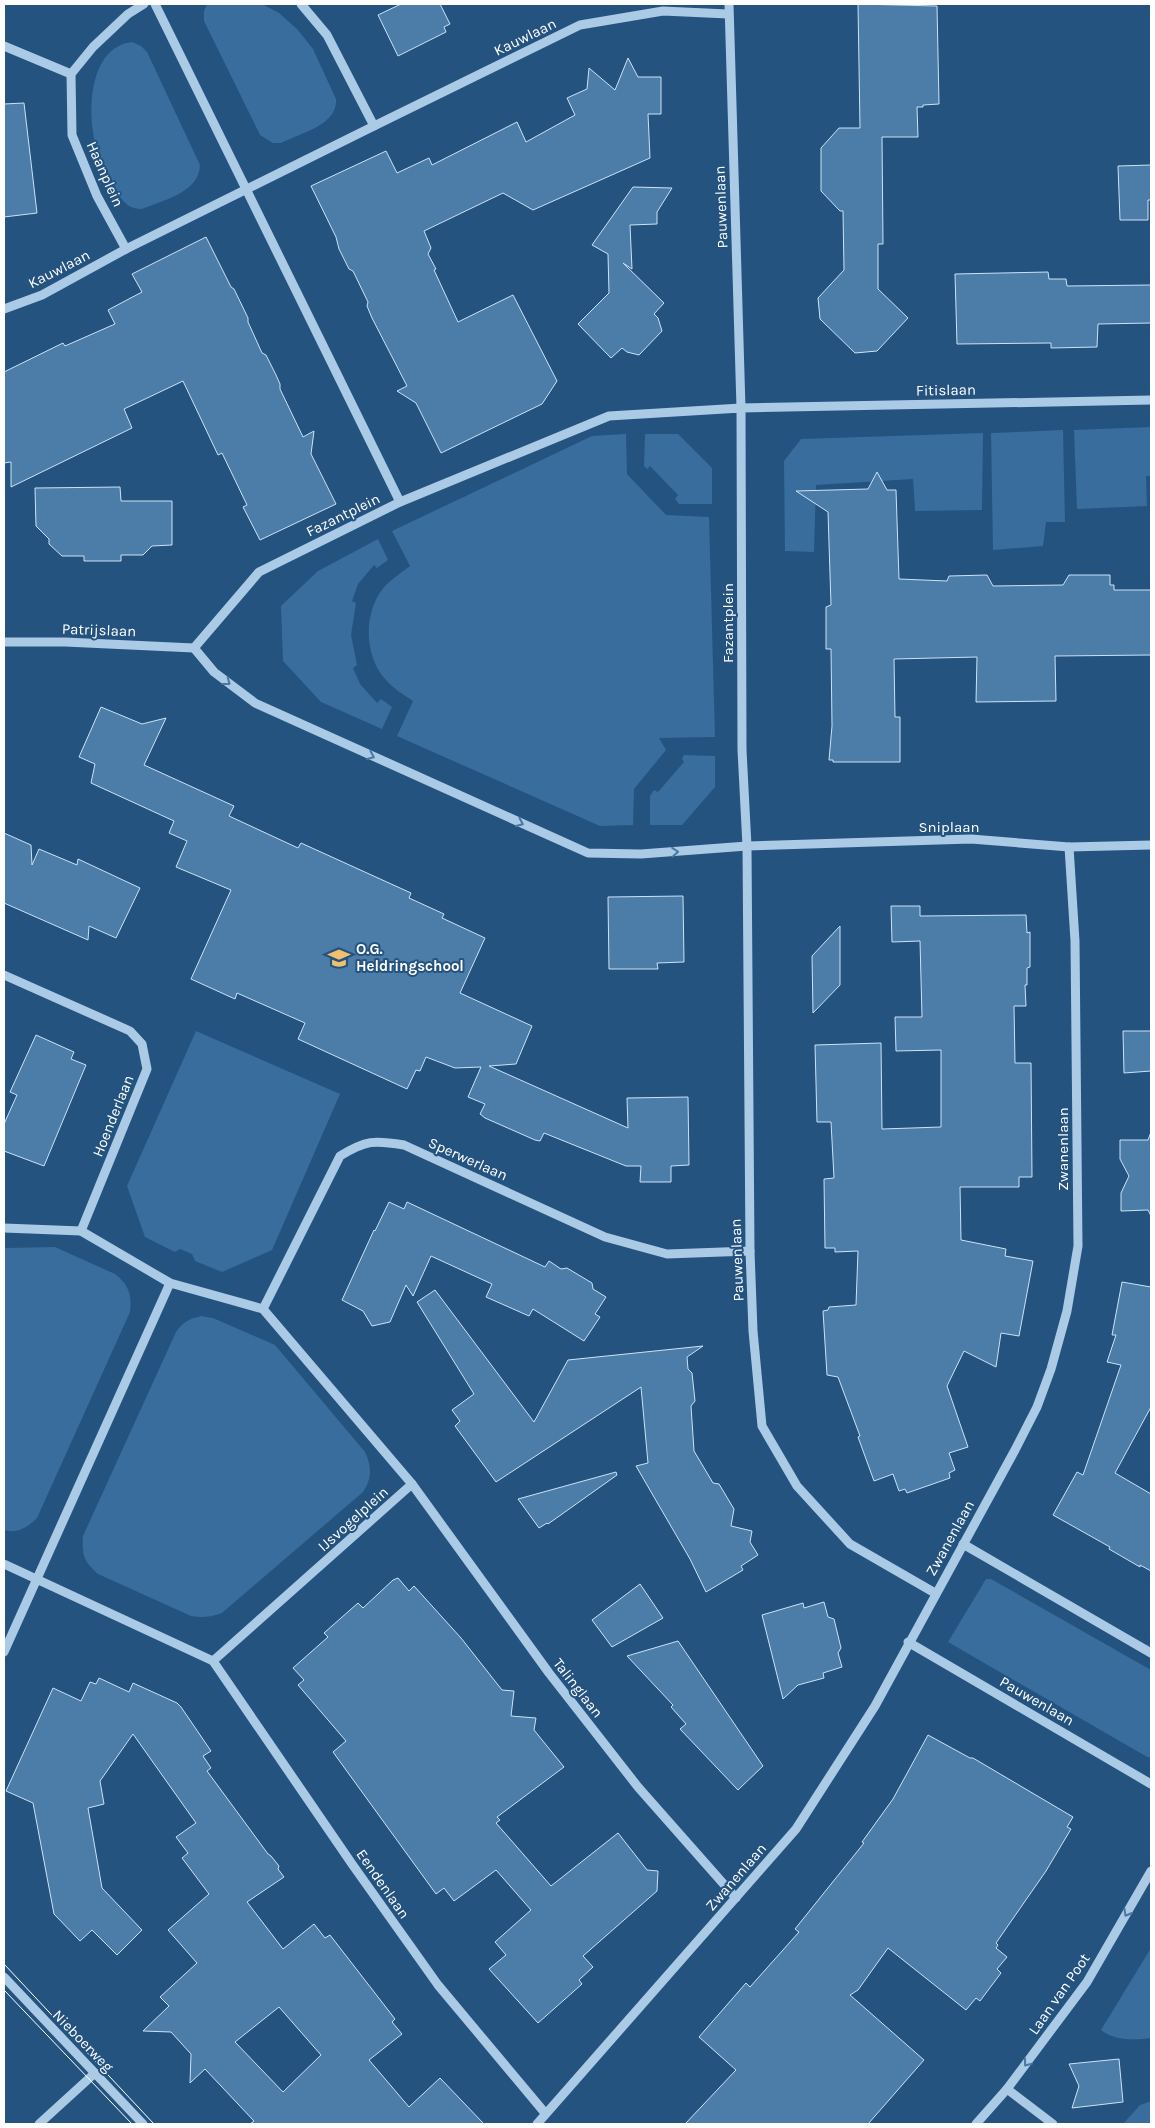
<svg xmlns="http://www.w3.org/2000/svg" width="1155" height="2128" font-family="Karla,sans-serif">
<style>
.green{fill:#386d9d}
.building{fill:#4c7da8;stroke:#cde2f5;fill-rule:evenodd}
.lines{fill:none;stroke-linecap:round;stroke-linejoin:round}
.minor{stroke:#aacae6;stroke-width:9}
.tram{stroke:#fff;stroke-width:1}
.oneway{stroke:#4c779e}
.labels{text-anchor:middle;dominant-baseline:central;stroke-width:4;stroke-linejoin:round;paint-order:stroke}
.street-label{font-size:15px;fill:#fff;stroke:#24537f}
.poi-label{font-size:15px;font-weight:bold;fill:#fff;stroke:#24537f;text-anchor:start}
</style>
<rect width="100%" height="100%" fill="#24537f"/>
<g class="green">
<path d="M207,4H262L279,13L298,30L313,49L336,99C338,125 301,133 281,143H273L260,135L204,21V11Z"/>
<path d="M132,42L141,46L147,52L200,165C199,193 163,200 142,209C131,209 126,205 120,197C112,179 100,160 95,141C87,109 90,47 132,42Z"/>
<path d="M1151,427V476H1146L1147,506L1077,509L1074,430Z"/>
<path d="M1063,430L1065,522H1046L1043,546L993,550L991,433Z"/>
<path d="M983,433L982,510L915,511L913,479L816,485L814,552L785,551L784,461L801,439Z"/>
<path d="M626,434L627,474L666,515L709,517L715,737L659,738L666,750L634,789L633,825L600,826L397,736L413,701C404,695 394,689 386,680C363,656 363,609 386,585C393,578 402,572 410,566L392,531L592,436Z"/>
<path d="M645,434H678L712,468V504H679L675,499L678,495L650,466L647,469L644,466Z"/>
<path d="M378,539L388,560L377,568L374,565L358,584L352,601L356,603L351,635L357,665L353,668L360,684L377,703L381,699L392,707L382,729L321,702L283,661L281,606L318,571Z"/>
<path d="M684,755L715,756V787L682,825H650V796L654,790L658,792L684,762L682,759Z"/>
<path d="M196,1031L340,1094L272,1250L222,1272L195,1261L192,1254L180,1249L175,1252L145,1237L127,1186Z"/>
<path d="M55,1247L115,1274C129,1285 132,1295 130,1312L37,1518C28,1527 17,1534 4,1530V1248Z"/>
<path d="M201,1316L213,1318L275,1345L365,1452C372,1467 372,1478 363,1492L222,1613C211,1617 202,1618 191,1616L98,1574C83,1561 82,1555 83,1536L176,1332C183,1322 189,1319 201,1316Z"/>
<path d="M986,1579H991L1151,1670V1754L1149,1758L948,1642Z"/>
<path d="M1151,1948V2038C1134,2040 1115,2041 1101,2030Z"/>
<path d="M1151,2101V2124H1123L1140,2105Z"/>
</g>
<g class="building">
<path d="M401,4H440L450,24L444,27L446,32L398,56L378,15Z"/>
<path d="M858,4L937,6L939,104L923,105V107H917L918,137H882L883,244H878V289L908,318L877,351L855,353L820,319L818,298L844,270L843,211H840L821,191V148L839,128H860Z"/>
<path d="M628,58L638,77H661V114H648L650,158L533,210L503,193L424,231L431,248L428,254L436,269L434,270L458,322L513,295L557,381L542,404L441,453L416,403L397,391L407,386L372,318L367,306L368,302L353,271L349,269L339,249L336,237L311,186L386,151L397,173L429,158L432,165L517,122L526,142L575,115L567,98L587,89L589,68L615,90Z"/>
<path d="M24,103L37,213L4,217V104Z"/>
<path d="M1151,165V200H1148V220H1120L1118,166Z"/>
<path d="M633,187L672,188L657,212V224L630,225L632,269L623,263L664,303L654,314L658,318L662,331L639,355L627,352L622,348L611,358L578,324L609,293L608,254L592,245Z"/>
<path d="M206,237L231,287L234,289L248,318V322L262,353L266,355L276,375L280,384V389L303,437L314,431L311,454L336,504L260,540L243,507L247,505L222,453L218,455L183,381L124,409L132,428L11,487V462L4,463V372L63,343L65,346L115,324L108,310L142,292L132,274Z"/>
<path d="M1048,272L1049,279H1066L1067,286L1151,285V323L1098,324L1097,347L1051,348V343L957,344L955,274Z"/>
<path d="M877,472L887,490H896L899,579L947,581L949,576L987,575L993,586L1063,585L1069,575H1110V585H1114V590H1151V655L1055,656L1056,701L976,702L977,657L894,659L895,717H900V762H833V760H829L832,726L831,649H826V607L831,605L828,512L796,491L868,489Z"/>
<path d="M120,487L121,501H172V545L152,546L143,555H121V561H84V556H62L49,544V539L36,526L35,488Z"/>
<path d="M101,707L142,724L166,718L144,765L234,806L229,816L298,848L301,843L411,893L409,898L444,914L442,918L485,938L460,993L532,1026L516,1064L489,1066L628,1128L627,1098L688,1097L689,1165L671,1166V1182H640L641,1166H626L544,1133L540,1141L535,1140L485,1118L480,1114L485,1104L468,1097L481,1067L455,1068L426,1057L420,1071L416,1070L407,1089L298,1039L305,1023L237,993L235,999L191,979L231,890L176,867L187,841L169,833L174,821L91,783L95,764L79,757Z"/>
<path d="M4,833L31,845L32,865L39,849L77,865L78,859L140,888L116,938L89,926L88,940L4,903Z"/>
<path d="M683,896L684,962L657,963L658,969H609L608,897Z"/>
<path d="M891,906H920V916L1026,915L1027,933L1030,932V967L1027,968V985H1025L1026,1006H1014L1015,1063H1031L1032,1177H1019V1187H960L961,1240L1006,1249L1005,1256L1033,1261L1019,1336L1001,1333L996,1367L964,1351L947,1386L968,1447L949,1453L955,1470L949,1473L950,1478L907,1493L905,1489L899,1491L893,1474L874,1481L858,1437L860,1436L838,1377L827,1375L823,1311L828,1310L829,1307L856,1305L858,1251L835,1252V1248H825L824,1179L834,1178L831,1122H817L816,1083L815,1045L881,1043L882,1129L941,1127V1050L896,1051L895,1017H922L920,941L892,942Z"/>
<path d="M840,926V985L813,1013L812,956Z"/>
<path d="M1123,1031H1151V1071L1124,1073Z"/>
<path d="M36,1035L74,1052L71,1059L86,1065L44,1166L4,1151V1124L17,1095L10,1092Z"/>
<path d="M1151,1132V1216L1148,1210L1121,1211V1193L1129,1176L1120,1159V1140H1148Z"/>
<path d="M389,1202L404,1209L407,1202L545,1267L549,1261L561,1269L567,1268L592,1283L593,1289L606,1297L595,1314L600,1317L584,1341L533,1309L529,1316L486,1297L492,1284L431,1256L413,1296L406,1285L390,1322L372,1326L363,1311L342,1300L374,1230L375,1231Z"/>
<path d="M1122,1282L1151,1287V1407L1115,1473L1151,1494V1571L1140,1565V1567L1109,1549L1110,1547L1053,1515L1077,1472L1083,1475L1121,1365L1107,1362L1116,1335H1112Z"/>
<path d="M435,1290L534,1422L568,1360L703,1346L687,1357L688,1369L692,1373L695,1401L691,1406L694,1451L713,1483L719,1484L734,1509L731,1526L752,1531L750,1542L758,1555L741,1566L743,1570L706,1592L690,1559L636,1466L648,1463L641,1387L496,1482L455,1426L460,1421L452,1410L474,1394L417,1302Z"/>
<path d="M616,1472L617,1475L548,1524L547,1523L539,1528L518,1499Z"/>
<path d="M398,1578L409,1591L414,1586L461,1638L502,1690L514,1691L511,1716L536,1718L534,1730L564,1767L497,1817L500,1820L496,1823L551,1886L618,1833L647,1870L658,1871L657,1891L583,1956L593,1967L579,1980L582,1984L538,2023L489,1969L506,1955L495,1942L531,1910L496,1870L454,1901L444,1888L436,1894L333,1752L346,1741L298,1685L304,1680L293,1668L328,1637L324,1633L358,1603L363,1608L393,1580Z"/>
<path d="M640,1584L663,1618L612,1647L592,1620Z"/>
<path d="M824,1602L828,1617L834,1619L841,1648L838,1653L842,1667L823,1673L824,1678L798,1685L783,1699L762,1615L803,1603L804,1608Z"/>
<path d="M678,1641L763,1766L738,1790L680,1729L686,1724L671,1707L673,1705L627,1656Z"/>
<path d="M99,1678L129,1692L133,1683L177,1703L181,1707L211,1751L203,1756L211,1768L207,1771L268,1854L271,1856L279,1866L278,1869L284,1877L247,1902L283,1949L314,1924L325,1938L330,1935L395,2019L392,2022L402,2034L369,2060L409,2107L440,2078L484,2124H250L254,2121L205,2069L190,2083L191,2054L171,2032L143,2031L169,2006L160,1997L197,1963L168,1930L209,1894L182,1858L188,1853L176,1837L196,1823L133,1734L100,1781L104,1804L88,1808L102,1888L142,1930L117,1955L92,1930L80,1941L54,1914L33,1803L6,1791L53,1688L81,1701L90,1682L96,1684ZM279,2007L321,2055L283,2092L235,2042Z"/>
<path d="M928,1735L970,1758H973L1073,1817L1067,1827L1071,1829L1046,1871L996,1943L998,1945L996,1948L1007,1957L997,1969L1001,1973L980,2001L976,1998L966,2010L888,1948L858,1990L850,1995L924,2060L868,2124H685L736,2070L699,2037L746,1983L750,1987L799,1932L795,1929L864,1843L862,1842L893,1799Z"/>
<path d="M1119,2059L1123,2102L1072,2108L1079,2086L1069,2064Z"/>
</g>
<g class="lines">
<g class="minor">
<path d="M144,4L128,14L93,47L71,74L72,135L97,196L126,249L374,126L327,35L301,4"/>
<path d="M155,4L400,502"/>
<path d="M729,4L741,408L1151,400"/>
<path d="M4,46L71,74"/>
<path d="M374,126L580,25L663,11L728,14"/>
<path d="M4,309L42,295L126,249"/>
<path d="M4,642H65L194,648"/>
<path d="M194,648L259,572L400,502L609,416L741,408L742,750L747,846L750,1251L753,1331L762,1426L797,1486L850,1544L935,1593"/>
<path d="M194,648L214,672L255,703L588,853L641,854L747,846L971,839L1069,847L1151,845"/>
<path d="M4,975L130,1031L142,1044L147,1069L81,1231"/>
<path d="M4,1228L81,1231L170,1283L263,1309L412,1484L213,1661L4,1564"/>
<path d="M263,1309L340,1156C366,1140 374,1140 404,1145L605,1237L667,1254L750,1251"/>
<path d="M412,1484L549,1673L638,1787L736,1898"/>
<path d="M963,1544L1151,1653"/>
<path d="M908,1642L1151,1784"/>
<path d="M4,1652L170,1283"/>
<path d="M213,1661L352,1864L438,1985L545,2113"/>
<path d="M4,1977L143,2124"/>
<path d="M1007,2089L1053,2124"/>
<path d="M39,2124L95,2073"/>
<path d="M537,2124L796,1829L875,1706L1015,1450L1037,1407L1051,1369L1067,1311L1078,1246L1075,941L1069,847"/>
<path d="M976,2124L1007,2089L1087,1982L1151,1871"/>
</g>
<g class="tram">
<path d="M4,1964L154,2124"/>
<path d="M4,1990L132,2124"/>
</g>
</g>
<defs><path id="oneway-chevron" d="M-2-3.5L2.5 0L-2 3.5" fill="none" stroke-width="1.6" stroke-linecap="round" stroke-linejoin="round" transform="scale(1.25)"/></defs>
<g class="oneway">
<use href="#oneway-chevron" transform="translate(227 682) rotate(37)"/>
<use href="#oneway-chevron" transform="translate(371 756) rotate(24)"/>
<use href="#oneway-chevron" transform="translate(520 823) rotate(24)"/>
<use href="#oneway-chevron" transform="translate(675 852) rotate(-4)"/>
<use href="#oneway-chevron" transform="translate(1127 1913) rotate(120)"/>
<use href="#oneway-chevron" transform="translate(1027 2063) rotate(127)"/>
</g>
<defs>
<g id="school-bare" transform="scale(1.725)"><path d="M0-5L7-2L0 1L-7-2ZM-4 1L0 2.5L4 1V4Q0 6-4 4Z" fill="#f1c06d" stroke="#24537f" stroke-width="2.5" paint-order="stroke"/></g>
</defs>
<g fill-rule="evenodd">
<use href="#school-bare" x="339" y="958"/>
</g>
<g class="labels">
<g class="street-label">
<text transform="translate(525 37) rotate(-26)">Kauwlaan</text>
<text transform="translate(105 174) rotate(66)">Haanplein</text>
<text transform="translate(721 207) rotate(-92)">Pauwenlaan</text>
<text transform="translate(59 269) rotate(-27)">Kauwlaan</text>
<text transform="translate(946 390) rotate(-1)">Fitislaan</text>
<text transform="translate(343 515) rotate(-26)">Fazantplein</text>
<text transform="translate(728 623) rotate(-90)">Fazantplein</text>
<text transform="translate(99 630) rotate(2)">Patrijslaan</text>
<text x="949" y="827">Sniplaan</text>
<text transform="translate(113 1116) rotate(-68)">Hoenderlaan</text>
<text transform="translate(1063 1149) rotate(-90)">Zwanenlaan</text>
<text transform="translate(468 1159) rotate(24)">Sperwerlaan</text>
<text transform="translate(737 1260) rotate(-92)">Pauwenlaan</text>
<text transform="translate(353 1519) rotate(-42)">IJsvogelplein</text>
<text transform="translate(950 1538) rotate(-61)">Zwanenlaan</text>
<text transform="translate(578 1688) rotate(52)">Talinglaan</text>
<text transform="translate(1037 1701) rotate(30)">Pauwenlaan</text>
<text transform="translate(736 1877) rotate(-49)">Zwanenlaan</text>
<text transform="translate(383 1884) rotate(55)">Eendenlaan</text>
<text transform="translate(1059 1994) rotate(-55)">Laan van Poot</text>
<text transform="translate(83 2041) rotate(46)">Nieboerweg</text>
</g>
<g class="poi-label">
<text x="356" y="949">O.G.<tspan x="356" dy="17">Heldringschool</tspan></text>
</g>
</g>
<rect width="1155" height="2128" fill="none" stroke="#ffffff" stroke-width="10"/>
</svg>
